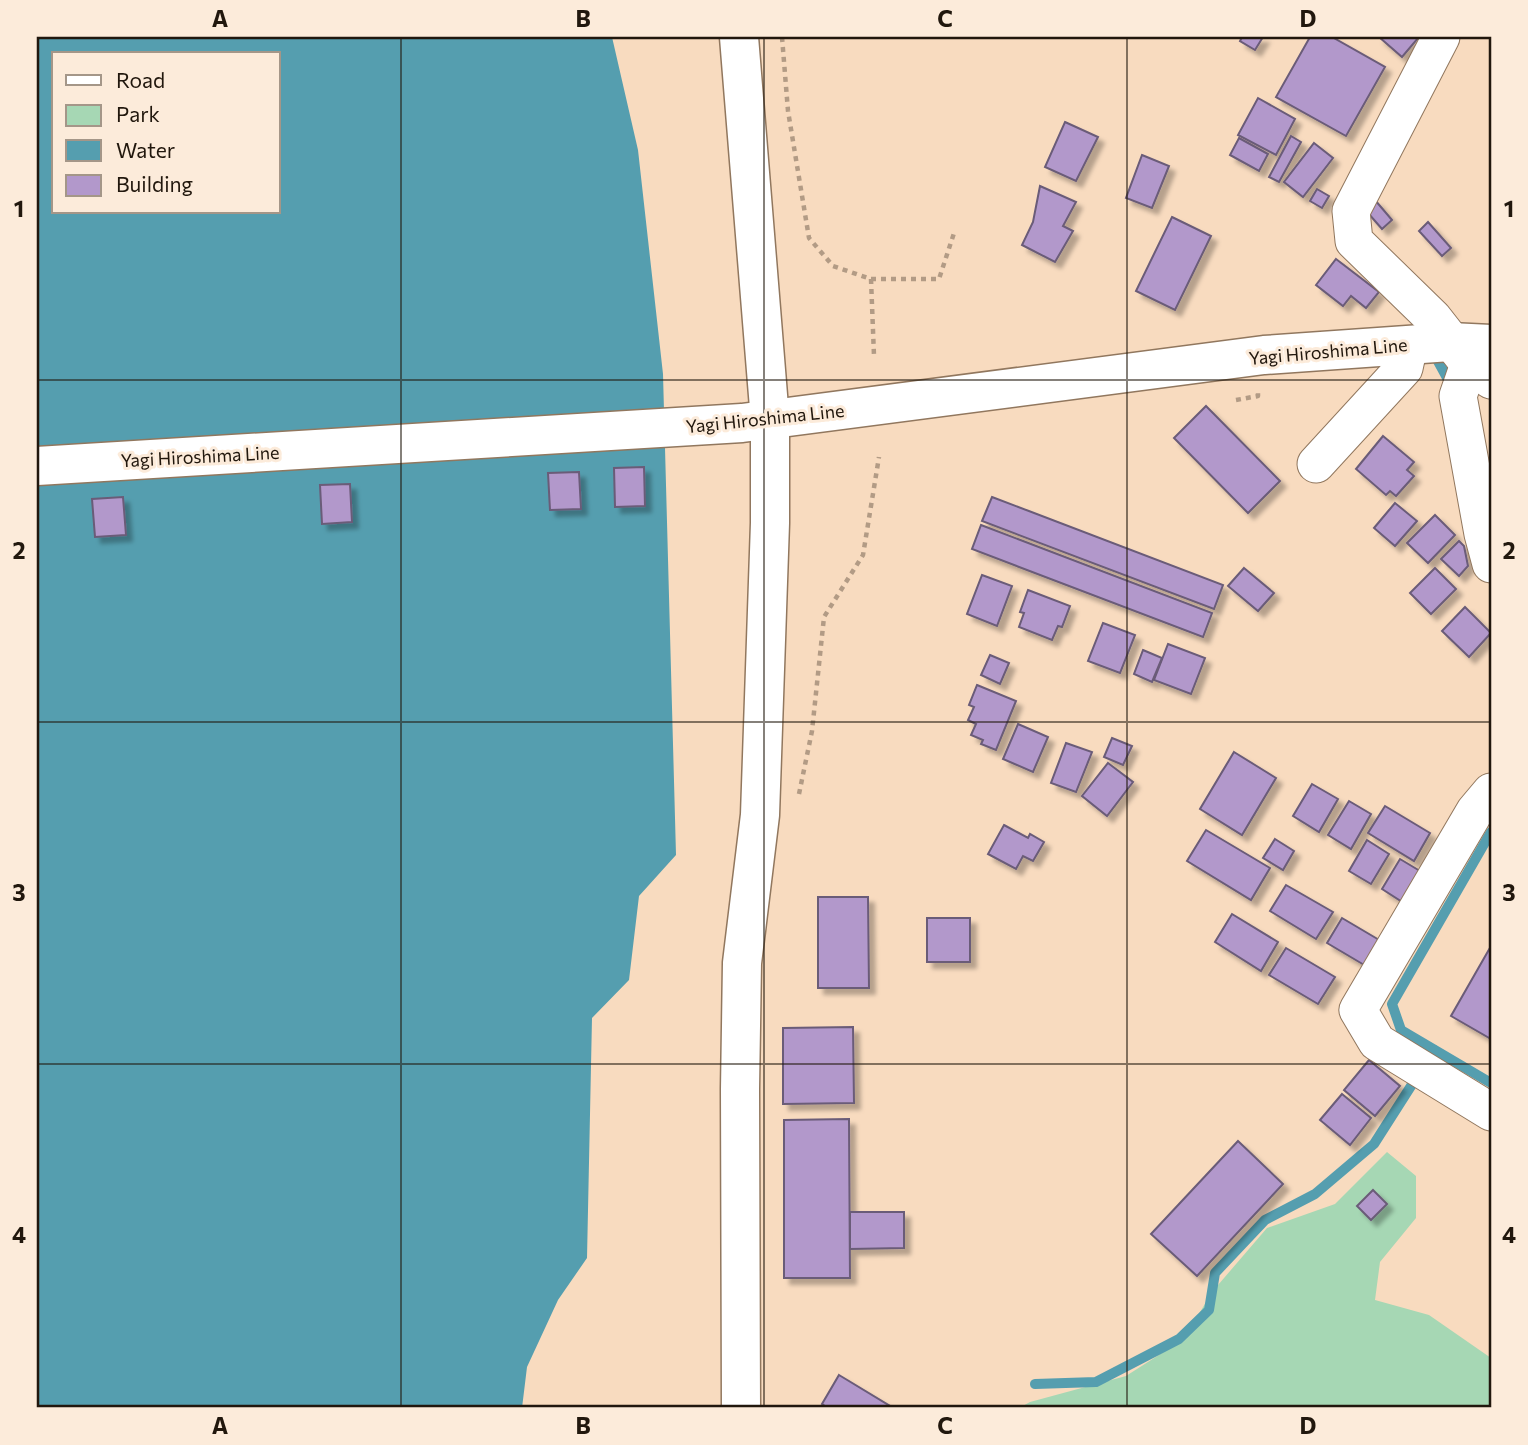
<svg xmlns="http://www.w3.org/2000/svg" width="1528" height="1445" font-family="Commissioner,sans-serif">
<style>
.green{fill:#a6d7b4}
.water{fill:#559eaf;fill-rule:evenodd}
.lines{fill:none;stroke-linecap:round;stroke-linejoin:round}
.stream{stroke:#559eaf;stroke-width:10}
.building{fill:#b298cb;stroke:#6a5b78;stroke-width:2;filter:url(#shadow)}
.street-casing{stroke:#91775e;stroke-width:39}
.secondary-casing{stroke:#91775e;stroke-width:41}
.path{stroke:#b29b85;stroke-width:4.5;stroke-dasharray:5 5;stroke-linecap:butt}
.street{stroke:#fff;stroke-width:37}
.secondary{stroke:#fff;stroke-width:38}
.grid{fill:none;stroke:#21170d;stroke-width:2;stroke-opacity:0.55}
.labels{text-anchor:middle;dominant-baseline:central;stroke-width:6;stroke-linejoin:round;paint-order:stroke}
.street-label{font-size:18px;fill:#21170d;stroke:#fcebda}
.neatline{fill:none;stroke:#21170d;stroke-width:2.5}
.grid-label{font-size:23px;text-anchor:middle;font-weight:bold;fill:#21170d}
</style>
<defs>
<filter id="shadow"><feDropShadow dx="6" dy="6" stdDeviation="2" flood-color="#0004"/></filter>
</defs>
<rect width="100%" height="100%" fill="#f8dbbf"/>
<path class="green" d="M1387,1152L1416,1176V1218L1380,1262L1375,1300L1429,1315L1491,1358V1408H1019L1030,1402L1126,1376L1184,1339L1212,1292L1267,1228L1335,1204Z"/>
<path class="water" d="M37,37H612L638,150L663,374L676,855L639,896L629,980L592,1018L587,1258L558,1300L527,1367L522,1408H37ZM54,54H278V212H54Z"/>
<g class="lines">
<g class="stream">
<path d="M1433,352L1451,385"/>
<path d="M1491,832L1392,1004L1401,1030L1491,1083"/>
<path d="M1035,1384L1096,1382L1179,1339L1209,1310L1215,1273L1265,1220L1315,1194L1374,1144L1434,1050"/>
</g>
</g>
<g class="building">
<path d="M1242,37H1263L1255,50L1240,41Z"/>
<path d="M1310,37H1332L1385,67L1346,136L1276,97Z"/>
<path d="M1379,37H1419L1402,57Z"/>
<path d="M1258,98L1295,119L1276,155L1238,135Z"/>
<path d="M1065,122L1098,137L1076,181L1045,167Z"/>
<path d="M1291,136L1301,142L1279,182L1269,177Z"/>
<path d="M1239,138L1268,154L1259,171L1230,155Z"/>
<path d="M1314,143L1333,158L1303,197L1284,182Z"/>
<path d="M1142,155L1169,166L1152,208L1126,198Z"/>
<path d="M1040,186L1076,202L1063,226L1073,231L1055,262L1022,245L1033,222Z"/>
<path d="M1317,189L1329,196L1322,208L1310,201Z"/>
<path d="M1375,200L1392,220L1382,229L1368,213Z"/>
<path d="M1172,217L1211,236L1175,310L1136,291Z"/>
<path d="M1428,222L1451,248L1442,256L1419,231Z"/>
<path d="M1336,259L1379,292L1366,308L1351,296L1343,306L1316,285Z"/>
<path d="M1206,406L1280,481L1248,513L1174,438Z"/>
<path d="M1383,436L1414,462L1407,470L1414,476L1396,496L1390,491L1386,495L1356,469Z"/>
<path d="M644,467L645,506L615,507L614,468Z"/>
<path d="M579,472L581,509L550,510L548,473Z"/>
<path d="M350,484L352,522L322,524L320,485Z"/>
<path d="M123,497L126,535L95,537L92,499Z"/>
<path d="M992,497L1223,585L1214,609L982,521Z"/>
<path d="M1395,503L1417,521L1395,546L1374,528Z"/>
<path d="M1435,515L1455,535L1428,563L1407,543Z"/>
<path d="M981,525L1212,613L1203,637L972,549Z"/>
<path d="M1459,541L1464,546L1468,566L1459,576L1441,559Z"/>
<path d="M1244,568L1274,593L1258,611L1228,586Z"/>
<path d="M1435,568L1456,589L1431,614L1410,593Z"/>
<path d="M982,575L1012,586L997,626L967,614Z"/>
<path d="M1028,590L1070,606L1062,627L1058,626L1052,640L1019,627L1024,613L1020,612Z"/>
<path d="M1465,607L1491,633L1469,657L1442,631Z"/>
<path d="M1103,623L1135,635L1120,673L1088,661Z"/>
<path d="M1168,644L1205,658L1191,694L1154,680Z"/>
<path d="M1143,650L1162,658L1152,682L1134,674Z"/>
<path d="M990,655L1009,663L1000,684L981,675Z"/>
<path d="M977,685L1016,701L996,750L981,744L983,740L971,735L976,724L968,720L974,707L969,705Z"/>
<path d="M1018,724L1048,737L1033,772L1003,759Z"/>
<path d="M1112,738L1132,746L1123,765L1104,757Z"/>
<path d="M1066,743L1092,752L1076,792L1051,783Z"/>
<path d="M1234,752L1276,778L1242,835L1200,809Z"/>
<path d="M1108,763L1133,782L1107,816L1082,796Z"/>
<path d="M1312,784L1338,799L1319,832L1293,816Z"/>
<path d="M1349,801L1371,814L1351,849L1328,835Z"/>
<path d="M1385,806L1430,833L1414,861L1368,833Z"/>
<path d="M1004,825L1028,838L1030,834L1044,842L1033,861L1023,856L1016,869L988,854Z"/>
<path d="M1206,830L1270,868L1251,900L1187,861Z"/>
<path d="M1275,839L1294,851L1283,870L1263,858Z"/>
<path d="M1367,840L1389,854L1371,884L1349,871Z"/>
<path d="M1400,859L1425,874L1407,905L1382,889Z"/>
<path d="M1286,885L1333,912L1316,939L1270,911Z"/>
<path d="M818,897H868L869,988H818Z"/>
<path d="M1232,914L1278,942L1261,971L1215,942Z"/>
<rect x="927" y="918" width="43" height="44"/>
<path d="M1342,918L1386,944L1371,969L1327,943Z"/>
<path d="M1491,946V1039L1451,1016Z"/>
<path d="M1286,948L1335,977L1318,1004L1269,975Z"/>
<path d="M853,1027L854,1103L783,1104V1028Z"/>
<path d="M1369,1060L1400,1086L1375,1116L1344,1090Z"/>
<path d="M1342,1094L1371,1118L1350,1145L1320,1120Z"/>
<path d="M849,1119L850,1278H784V1120Z"/>
<path d="M1238,1141L1283,1184L1197,1276L1151,1234Z"/>
<path d="M1373,1190L1387,1204L1371,1220L1357,1206Z"/>
<path d="M850,1212H904V1248L850,1249Z"/>
<path d="M839,1375L890,1406L889,1408H828L822,1404Z"/>
</g>
<g class="lines">
<g class="street-casing">
<g id="street">
<path d="M1441,37L1351,211L1354,241L1433,318L1469,364L1491,380"/>
<path d="M1469,364L1458,396L1483,534L1491,564"/>
<path d="M1316,464L1404,368L1409,345"/>
<path d="M1491,792L1475,811L1358,1010L1377,1042L1491,1112"/>
</g>
</g>
<g class="secondary-casing">
<g id="secondary">
<path d="M739,37L770,420V523L760,815L742,963L740,1089L741,1408"/>
<path d="M37,466L742,423L1264,355L1450,342L1491,344"/>
</g>
</g>
<g class="path">
<path d="M782,37L788,111L809,238L833,266L871,279H939L955,230"/>
<path d="M871,279L874,356"/>
<path d="M1236,400L1258,396V391"/>
<path d="M799,794L812,731L824,617L863,555L879,457"/>
</g>
<use href="#street" class="street"/>
<use href="#secondary" class="secondary"/>
</g>
<path class="grid" d="M401,37V1408M764,37V1408M1127,37V1408M37,380H1491M37,722H1491M37,1064H1491"/>
<g class="labels">
<g class="street-label">
<text transform="translate(1328 351) rotate(-5)">Yagi Hiroshima Line</text>
<text transform="translate(765 418) rotate(-6)">Yagi Hiroshima Line</text>
<text transform="translate(200 456) rotate(-3)">Yagi Hiroshima Line</text>
</g>
</g>
<rect width="1528" height="1445" fill="none" stroke="#fcebda" stroke-width="77"/>
<rect x="52" y="52" width="228" height="161" fill="#fcebda" stroke="#a49688" stroke-width="2"/>
<rect x="66" y="75" width="35" height="10" fill="#ffffff" stroke="#a49688" stroke-width="2"/>
<text x="116" y="88" font-size="21" fill="#21170d">Road</text>
<rect x="66" y="105" width="35" height="21" fill="#a6d7b4" stroke="#a49688" stroke-width="2"/>
<text x="116" y="122" font-size="21" fill="#21170d">Park</text>
<rect x="66" y="140" width="35" height="21" fill="#559eaf" stroke="#a49688" stroke-width="2"/>
<text x="116" y="158" font-size="21" fill="#21170d">Water</text>
<rect x="66" y="175" width="35" height="21" fill="#b298cb" stroke="#a49688" stroke-width="2"/>
<text x="116" y="192" font-size="21" fill="#21170d">Building</text>
<rect x="38" y="38" width="1452" height="1368" class="neatline"/>
<g class="grid-label">
<text x="220" y="27">A</text>
<text x="583" y="27">B</text>
<text x="945" y="27">C</text>
<text x="1308" y="27">D</text>
<text x="19" y="217">1</text>
<text x="1509" y="217">1</text>
<text x="19" y="559">2</text>
<text x="1509" y="559">2</text>
<text x="19" y="901">3</text>
<text x="1509" y="901">3</text>
<text x="19" y="1243">4</text>
<text x="1509" y="1243">4</text>
<text x="220" y="1434">A</text>
<text x="583" y="1434">B</text>
<text x="945" y="1434">C</text>
<text x="1308" y="1434">D</text>
</g>
</svg>
